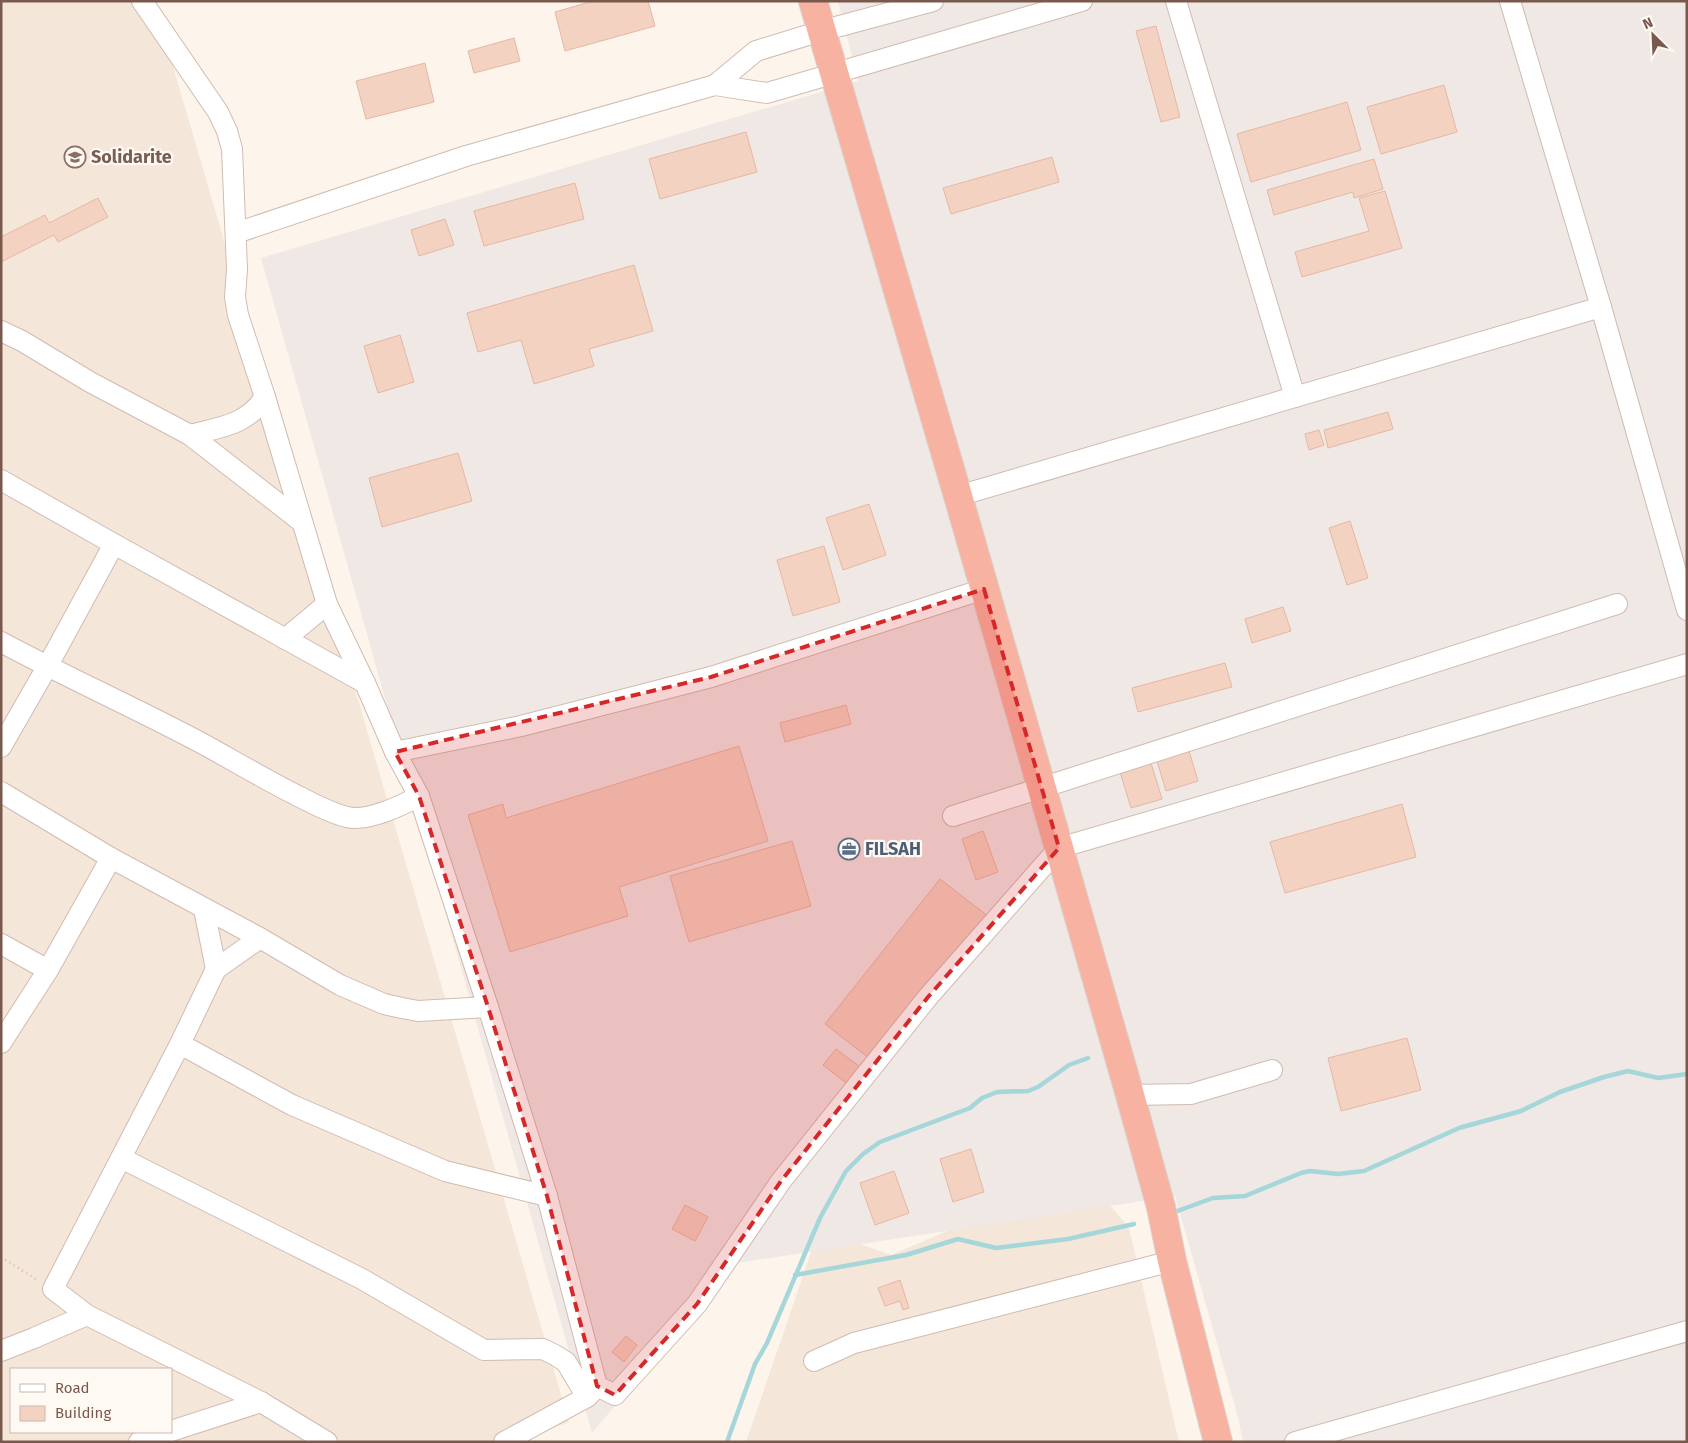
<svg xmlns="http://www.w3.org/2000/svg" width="1688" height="1443" font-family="'Fira Sans',sans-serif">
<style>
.residential{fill:#f5e6da;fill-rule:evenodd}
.industrial{fill:#efe8e4}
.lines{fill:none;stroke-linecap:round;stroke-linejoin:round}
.stream{stroke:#a4d6da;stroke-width:4.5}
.building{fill:#f3d2c2;stroke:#e6b7a2}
.minor-casing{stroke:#d1bbb0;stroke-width:22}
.highway-casing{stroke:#dad1cd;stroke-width:30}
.path{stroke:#d9b5a4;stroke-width:2.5;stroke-dasharray:1 4;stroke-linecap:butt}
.minor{stroke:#fff;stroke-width:20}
.highway{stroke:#f8b2a2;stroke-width:28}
.marked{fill:#d62828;fill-opacity:0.2;stroke:#d62828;stroke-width:4;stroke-dasharray:10 6;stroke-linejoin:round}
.labels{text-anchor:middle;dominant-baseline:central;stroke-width:4.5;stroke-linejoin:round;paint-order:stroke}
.education-label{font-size:18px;font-weight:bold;fill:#785e54;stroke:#fff9f3;text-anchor:start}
.service-label{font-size:18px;font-weight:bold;fill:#4e5e75;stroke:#fff9f3;text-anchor:start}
</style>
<rect width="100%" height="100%" fill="#fdf5ec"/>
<g class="residential">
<path d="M1,1H154L569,1422L514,1442H1ZM11,1369H171V1432H11Z"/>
<path d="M1083,1173L1129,1228L1179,1442H746L819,1229L891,1255Z"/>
</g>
<path class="industrial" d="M838,1H1687V1442H1243L1238,1417L1175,1196L737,1263L592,1433L261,258L858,81Z"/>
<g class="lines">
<g class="stream">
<path d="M1172,1213L1213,1198L1245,1196L1301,1173L1310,1171L1338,1174L1364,1171L1459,1128L1521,1111L1560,1092L1604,1077L1628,1071L1658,1078L1687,1074"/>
<path d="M795,1275L906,1255L958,1239L996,1248L1068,1239L1134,1224"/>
<path d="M727,1442L755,1364L767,1343L820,1218L846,1171L863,1154L880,1142L970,1108L982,1098L997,1092L1028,1091L1038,1087L1069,1065L1088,1058"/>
</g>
</g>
<g class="building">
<path d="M593,1H648L655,26L565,51L555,12Z"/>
<path d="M1156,26L1180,117L1161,122L1136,31Z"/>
<path d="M514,38L520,61L474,73L468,51Z"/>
<path d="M425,63L434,102L366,119L356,81Z"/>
<path d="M1444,85L1457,132L1381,154L1367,107Z"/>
<path d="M1347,102L1361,150L1251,182L1237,134Z"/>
<path d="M746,132L757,172L660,199L649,159Z"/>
<path d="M1052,157L1059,182L951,214L943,188Z"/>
<path d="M1374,159L1383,189L1354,198L1353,192L1274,215L1267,190Z"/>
<path d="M575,183L584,219L484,246L474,211Z"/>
<path d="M1385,191L1402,248L1302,277L1295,252L1369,231L1359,198Z"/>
<path d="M98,198L108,217L58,242L54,235L1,262V237L45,215L49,223Z"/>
<path d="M445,219L454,245L419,256L411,230Z"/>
<path d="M634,265L653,331L589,349L594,366L534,384L521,340L478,352L467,313Z"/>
<path d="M400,335L414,382L378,393L364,346Z"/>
<path d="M1388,412L1393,429L1328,448L1324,430Z"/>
<path d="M1319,430L1324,445L1309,450L1305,434Z"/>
<path d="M458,453L472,501L382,527L369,478Z"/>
<path d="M869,504L886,555L843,570L826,518Z"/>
<path d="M1350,521L1368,578L1347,585L1329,528Z"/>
<path d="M824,546L840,602L793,616L777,560Z"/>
<path d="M1283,607L1291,631L1252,643L1245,619Z"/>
<path d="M1225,663L1232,687L1138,712L1132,688Z"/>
<path d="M846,705L851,724L785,742L780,723Z"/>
<path d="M739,746L768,841L619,887L628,916L510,952L468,815L503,804L506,818Z"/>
<path d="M1189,751L1198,781L1166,791L1157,761Z"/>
<path d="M1151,763L1162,799L1131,808L1120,772Z"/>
<path d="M1402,804L1416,857L1285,893L1270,842Z"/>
<path d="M983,831L998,872L976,880L962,839Z"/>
<path d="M792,841L811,906L689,942L670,876Z"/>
<path d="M940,879L989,917L874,1062L825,1024Z"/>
<path d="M1407,1038L1421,1090L1341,1111L1328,1058Z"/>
<path d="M836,1049L863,1069L850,1086L823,1065Z"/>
<path d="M971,1149L984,1192L953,1202L940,1159Z"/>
<path d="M894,1171L909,1213L875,1225L860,1183Z"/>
<path d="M685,1205L708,1217L695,1241L672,1229Z"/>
<path d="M900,1280L909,1308L903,1310L900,1301L885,1306L878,1288Z"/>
<path d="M626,1336L637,1345L624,1362L612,1352Z"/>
</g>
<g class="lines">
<g class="minor-casing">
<g id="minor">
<path d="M142,1L218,112L227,131L232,149L237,269L235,297L238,315L265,397L327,604L365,683L395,752L419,796L488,1007L547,1196L597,1386"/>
<path d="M1176,1L1295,397"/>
<path d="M1510,1L1601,307L1687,610"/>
<path d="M715,85L756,51L821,31L933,1"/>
<path d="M236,233L466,156L715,85L767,93L1082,1"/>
<path d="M1,331L22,341L90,382L190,435L302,522"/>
<path d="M190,435C221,427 247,425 265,397"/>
<path d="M1,480L114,544L365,683"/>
<path d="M958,496L1601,307"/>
<path d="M285,639L327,604"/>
<path d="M1,642C68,678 138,709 205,745C236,762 266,780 298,796C314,804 330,813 347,817C367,822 401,806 419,796"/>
<path d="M1,747L47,667L114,544"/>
<path d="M395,752L521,726L711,677L984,589"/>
<path d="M1,792L111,858L260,938L340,985L384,1004L402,1008L418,1011L488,1007"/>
<path d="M953,816L1617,604"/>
<path d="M204,909L216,969"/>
<path d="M260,938L216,969L180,1044L53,1289L87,1315L261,1402L327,1442"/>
<path d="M1,944L48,970"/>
<path d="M1,1043L48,970L111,858"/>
<path d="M180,1044L292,1105L445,1171L547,1196"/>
<path d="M1130,1095L1191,1094L1272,1070"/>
<path d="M121,1158L362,1279L484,1350L543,1349L555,1355L566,1362L587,1397"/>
<path d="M1,1351L34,1338L87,1315"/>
<path d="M814,1361L854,1343L1172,1261"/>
<path d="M597,1386L615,1395L697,1304L781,1181L928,997L1059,848L1687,664"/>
<path d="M171,1431L261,1402"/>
<path d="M139,1442L169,1432"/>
<path d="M504,1442L587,1397L596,1388"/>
<path d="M1295,1442L1687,1331"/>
</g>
</g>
<g class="highway-casing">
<path id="highway" d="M813,1L958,496L1130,1095L1161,1207L1172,1261L1218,1442"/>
</g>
<path class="path" d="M1,1257L39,1281"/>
<use href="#minor" class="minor"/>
<use href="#highway" class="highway"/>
</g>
<path class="marked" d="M984,589L1059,848L928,997L781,1181L697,1304L615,1395L597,1386L547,1196L488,1007L419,796L395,752L711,677Z"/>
<defs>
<g id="school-ring" transform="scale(1.125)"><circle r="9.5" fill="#fff9f3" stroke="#8d6e63" stroke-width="1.5"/><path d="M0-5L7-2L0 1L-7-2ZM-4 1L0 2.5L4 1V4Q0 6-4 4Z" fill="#8d6e63"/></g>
<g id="office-ring" transform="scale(1.125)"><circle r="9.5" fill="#fff9f3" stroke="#5c6f8a" stroke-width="1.5"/><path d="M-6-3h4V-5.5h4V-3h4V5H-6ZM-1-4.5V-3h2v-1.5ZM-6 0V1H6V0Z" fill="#5c6f8a"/></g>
</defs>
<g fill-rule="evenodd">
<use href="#school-ring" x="75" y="157"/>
<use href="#office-ring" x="849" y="849"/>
</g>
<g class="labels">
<g class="education-label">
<text x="91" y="157">Solidarite</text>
</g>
<g class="service-label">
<text x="865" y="849">FILSAH</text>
</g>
</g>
<rect width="1688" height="1443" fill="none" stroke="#7a594d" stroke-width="5"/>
<rect x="10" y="1368" width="162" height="65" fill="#fff9f3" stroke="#cab9b1"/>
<rect x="20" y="1384" width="25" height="8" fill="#ffffff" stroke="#cab9b1"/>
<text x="55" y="1393" font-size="15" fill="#7a594d">Road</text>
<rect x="20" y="1406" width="25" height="15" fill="#f3d2c2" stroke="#cab9b1"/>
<text x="55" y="1418" font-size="15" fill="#7a594d">Building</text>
<g transform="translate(1653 35) rotate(336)" stroke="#fff9f3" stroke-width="4" paint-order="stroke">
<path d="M0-4L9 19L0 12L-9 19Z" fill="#7a594d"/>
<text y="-8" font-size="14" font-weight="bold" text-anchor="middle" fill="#7a594d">N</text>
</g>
</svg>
